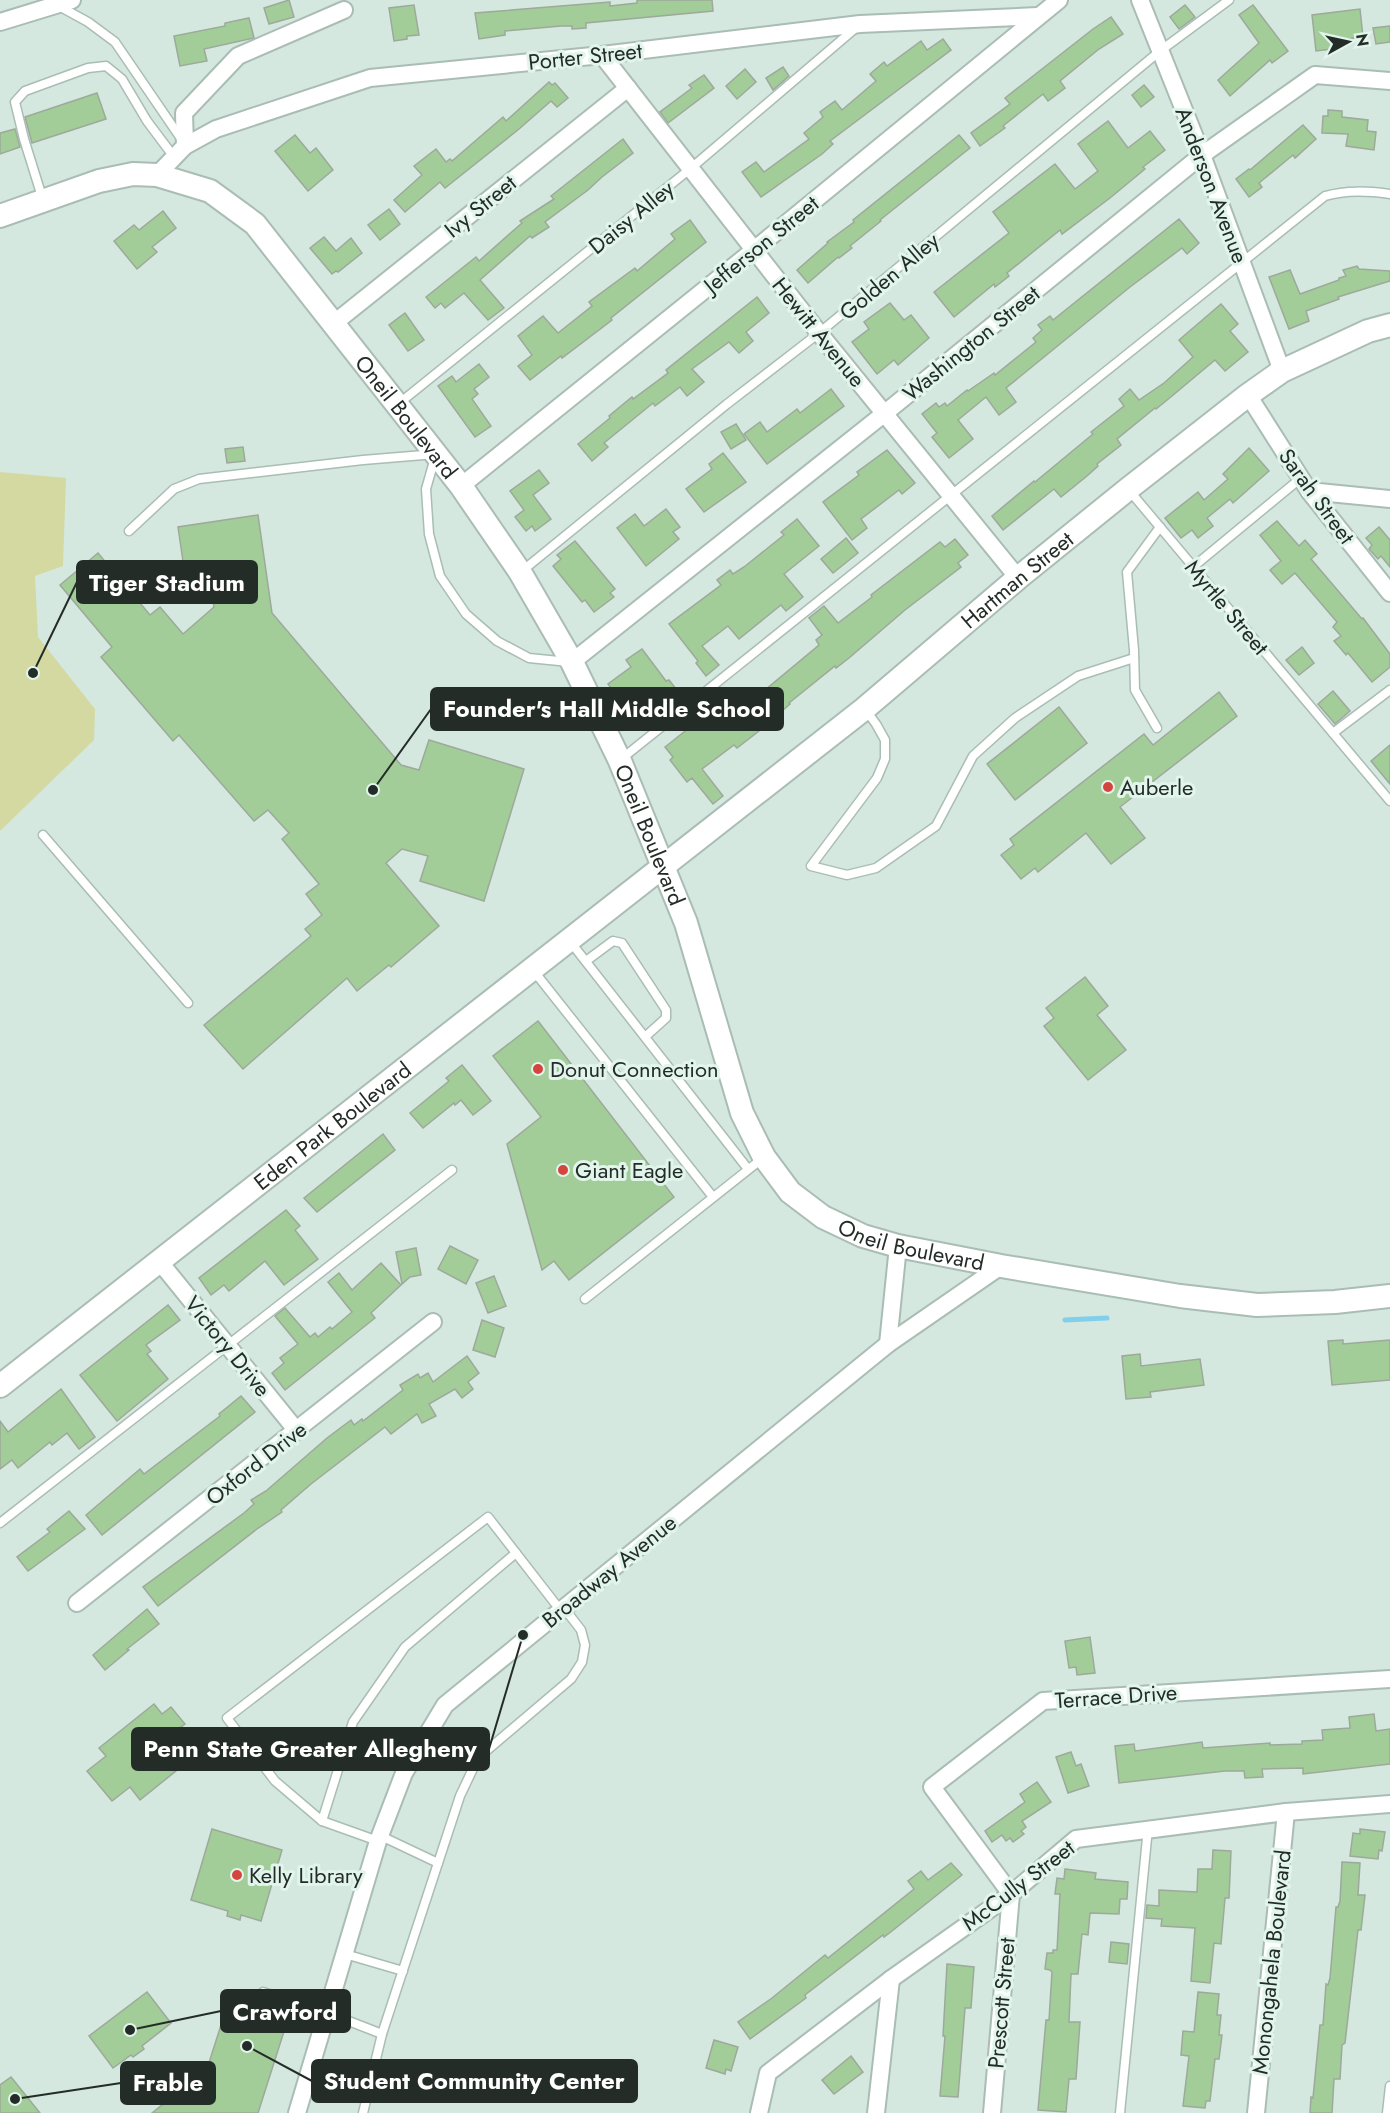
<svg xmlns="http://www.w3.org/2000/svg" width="1390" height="2113" font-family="Jost,sans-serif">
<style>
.green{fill:#d4d9a2}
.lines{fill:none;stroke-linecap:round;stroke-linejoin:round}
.stream{stroke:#82cfec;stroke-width:5}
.building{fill:#a2cd98;stroke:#9da99b;stroke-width:1.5}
.lane-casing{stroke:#aabdb5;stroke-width:11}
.street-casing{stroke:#aabdb5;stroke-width:20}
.secondary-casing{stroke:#aabdb5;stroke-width:26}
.lane{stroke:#fff;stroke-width:8}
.street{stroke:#fff;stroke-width:16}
.secondary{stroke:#fff;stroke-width:22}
.poi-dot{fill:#d4463d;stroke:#e1f5ec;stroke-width:2}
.labels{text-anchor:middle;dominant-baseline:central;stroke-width:6;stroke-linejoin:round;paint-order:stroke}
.street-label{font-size:22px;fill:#242c28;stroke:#e1f5ec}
.poi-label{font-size:22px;fill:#242c28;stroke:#e1f5ec;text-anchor:start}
.leader{fill:none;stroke:#242c28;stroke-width:2}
.callout-dot{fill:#242c28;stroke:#e1f5ec;stroke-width:2}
.callout{fill:#242c28;stroke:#242c28;stroke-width:2}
.callout-label{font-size:24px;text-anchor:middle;font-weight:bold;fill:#fff}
</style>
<rect width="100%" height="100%" fill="#d4e8df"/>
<path class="green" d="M0,472L66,478L63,566L35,576L38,637L95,709L94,740L0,831Z"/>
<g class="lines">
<path class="stream" d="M1065,1320L1107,1318"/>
</g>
<g class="building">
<path d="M289,0L294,17L269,24L264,8Z"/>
<path d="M637,0H712L713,11L586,23V28L572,29V26H561L505,31V35L479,39L475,13L610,2V6L637,3Z"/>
<path d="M414,5L419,35L407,36V39L394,41L389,8Z"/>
<path d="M1185,5L1195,17L1179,29L1170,17Z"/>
<path d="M1253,5L1288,51L1272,63L1270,60L1230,96L1218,80L1259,43L1239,15Z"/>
<path d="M1360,9L1363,37L1331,41L1332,49L1316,51L1312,15Z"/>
<path d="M1111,17L1123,34L1099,49L1060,81L1065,88L1048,101L1043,94L1003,126L1005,128L980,146L971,133L1010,104L1005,98L1093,29Z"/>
<path d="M249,18L254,38L204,49L207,61L180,66L174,36L225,26V23Z"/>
<path d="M1390,26V42L1376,44L1373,28Z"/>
<path d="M943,39L951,50L830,141L833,144L822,154L761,197L742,172L756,162L764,172L809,139L804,133L823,117L820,112L835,101L842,110L876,81L870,74L884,62L887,66L921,41L927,50Z"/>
<path d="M783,67L789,76L773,90L766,78Z"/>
<path d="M745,69L756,82L737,99L726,86Z"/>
<path d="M704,75L714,88L668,123L660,112L692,88L689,85Z"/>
<path d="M549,82L552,85L555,83L568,98L557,107L551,101L519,129L445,188L440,182L405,212L394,200L422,175L414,166L436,149L446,162L450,159L452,161L503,117L506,121Z"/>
<path d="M1144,85L1154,97L1141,107L1132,95Z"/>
<path d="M97,93L106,119L32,143L25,117Z"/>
<path d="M1328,110L1342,111V117L1368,120L1367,131L1376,132L1374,150L1346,146L1348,134L1322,133L1323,116H1328Z"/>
<path d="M1108,121L1128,148L1150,131L1165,150L1143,167L1145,169L1110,198L1062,234L1060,230L1007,273L1009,276L995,287L994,284L954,317L934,292L1009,233L993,212L1055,164L1075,189L1098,171L1078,144Z"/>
<path d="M1303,125L1316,139L1295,158L1293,155L1259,183L1262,187L1249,197L1236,179L1249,169L1250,170Z"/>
<path d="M15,129L20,147L0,154V133Z"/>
<path d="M295,135L310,153L316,148L333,170L308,191L275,151Z"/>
<path d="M959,135L970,148L880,220L881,221L850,246L852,248L839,258L838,257L808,283L797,270L828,243L827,242L854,222L853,220Z"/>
<path d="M623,139L633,153L602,177L588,190L545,222L549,227L532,238L530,236L480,280L504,308L488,320L464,293L445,308L441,303L435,308L426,297L476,257L479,261L522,223L520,221L554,199L551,196Z"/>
<path d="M389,209L400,224L380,240L368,225Z"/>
<path d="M163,211L176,228L152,247L157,252L137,269L114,241L134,225L139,230Z"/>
<path d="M1179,219L1199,243L1187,254L1182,248L1130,287L1006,388L1016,402L999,415L986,397L958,420L973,439L949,458L932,437L937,433L922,414L936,403L939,407L945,403L947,406L967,390L968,391L994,373L995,375L1036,342L1033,338L1042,330L1038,325L1050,316L1053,320Z"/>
<path d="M690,220L706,242L611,318L612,320L562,358L561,356L530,380L518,366L532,355L518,336L543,316L558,333L592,306L589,302L635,268L637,271L675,239L671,234Z"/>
<path d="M324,237L336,251L351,238L362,253L338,272L336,271L332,274L310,248Z"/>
<path d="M1357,266L1359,269L1390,271V281L1338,297L1339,299L1306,311L1309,321L1289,329L1269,277L1290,270L1300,294L1339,280V278L1346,276L1343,270Z"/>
<path d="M757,297L769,313L746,332L753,341L739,353L729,342L692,369L704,382L687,396L680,387L655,406L653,403L604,443L608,447L592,461L578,444L610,418L609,416L632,397L633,399L668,373L666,370Z"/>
<path d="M890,303L904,320L911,315L929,338L898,365L894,360L877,374L852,342L869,329L864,322Z"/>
<path d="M1221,304L1238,324L1230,331L1248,352L1225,371L1215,360L1172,396L1156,409L1155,408L1117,439L1121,445L1097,464L1098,466L1087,476L1061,497L1054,489L1003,530L992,516L1034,481L1035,482L1093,434L1091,432L1124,406L1119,399L1130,389L1139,400L1164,383L1193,357L1179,340Z"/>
<path d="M405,313L424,340L408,351L389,325Z"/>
<path d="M479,364L489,377L474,389L478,394L472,399L491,426L475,437L438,386L452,376L456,382Z"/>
<path d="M831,389L844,406L767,464L744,434L760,422L767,432L797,409L800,413Z"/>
<path d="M736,424L746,440L731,449L721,432Z"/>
<path d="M243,447L245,461L227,463L225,449Z"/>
<path d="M1249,448L1269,471L1233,503L1230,499L1207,518L1213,526L1198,538L1192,530L1181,538L1165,518L1198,492L1204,500L1228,479L1223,474Z"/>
<path d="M887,450L915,483L902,494L899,490L861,519L867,528L852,540L823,502L859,475L857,472Z"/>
<path d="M723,453L746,482L704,512L686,489L712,469L709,464Z"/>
<path d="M539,470L549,483L533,495L551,519L535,531L532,526L526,531L515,517L524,510L510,491Z"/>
<path d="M666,509L680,527L673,532L679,539L646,566L617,528L635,514L644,526Z"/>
<path d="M258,515L272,613L401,765L419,770L429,740L524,769L484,901L420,881L428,856L402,849L386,863L439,926L391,967L389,965L357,991L347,978L243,1069L204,1025L311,936L305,929L322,915L306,894L319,884L282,839L289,833L268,810L254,821L179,735L173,741L101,657L112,647L60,585L98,553L150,615L160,607L183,634L214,607L209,572L185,575L178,527Z"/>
<path d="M797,519L819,546L784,574L803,597L786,611L781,605L739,639L728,626L702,646L719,665L706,676L696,663L698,661L669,624L721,585L717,580L730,570L733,574L744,567L784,535L781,532Z"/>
<path d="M1277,521L1299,546L1305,540L1317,554L1311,559L1362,619L1363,618L1390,654V667L1372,682L1348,653L1346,655L1334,641L1341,636L1333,627L1337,622L1295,573L1282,584L1270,570L1281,561L1260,535Z"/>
<path d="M1379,527L1390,540V567L1381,556L1378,559L1369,549L1372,545L1366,538Z"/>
<path d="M846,538L858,553L833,573L821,559Z"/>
<path d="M955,539L968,555L958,563L961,567L905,610L849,658L836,668L835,666L789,703L790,704L764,727L737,748L734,745L702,769L723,796L713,804L692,778L687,782L670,760L673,757L665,747L694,724L688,717L703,705L718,724L727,718L729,720L819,645L816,640L822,635L809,618L824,606L838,623L872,597L871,595L940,542L945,547Z"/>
<path d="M575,541L615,589L610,593L614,597L594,612L585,600L582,602L553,566L561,559L557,555Z"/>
<path d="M1302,647L1314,663L1299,675L1286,660Z"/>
<path d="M642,649L666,681L669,680L680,694L665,705L655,693L630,710L625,704L623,705L608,684L631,667L626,660Z"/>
<path d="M1333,691L1350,711L1335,724L1318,704Z"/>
<path d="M1219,692L1237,716L1120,807L1145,838L1111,864L1086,833L1038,872L1035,868L1021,879L1001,855L1014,845L1010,839L1144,734L1153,745Z"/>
<path d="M1059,707L1087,743L1015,800L987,764Z"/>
<path d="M1390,745V784L1371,761Z"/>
<path d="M1085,977L1108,1006L1097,1015L1126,1050L1088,1080L1044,1026L1054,1018L1046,1008Z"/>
<path d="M538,1021L674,1197L569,1280L554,1261L542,1270L507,1144L541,1117L493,1056Z"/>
<path d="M462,1065L491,1101L473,1115L461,1100L455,1105L454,1103L423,1128L410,1113L449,1081L446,1078Z"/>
<path d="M383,1134L395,1150L317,1212L304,1198Z"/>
<path d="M286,1210L300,1226L295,1230L318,1259L284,1285L265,1261L229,1291L224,1285L211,1295L199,1278Z"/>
<path d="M450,1246L478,1260L466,1284L438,1269Z"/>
<path d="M416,1248L421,1275L410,1277L402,1284L396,1252Z"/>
<path d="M381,1263L401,1285L371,1313L375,1318L285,1390L272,1373L284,1363L280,1358L298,1344L275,1316L285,1308L310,1337L315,1333L318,1337L330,1327L332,1329L352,1312L328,1282L339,1273L352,1290Z"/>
<path d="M494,1276L506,1306L488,1313L476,1283Z"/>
<path d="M168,1305L180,1320L146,1345L151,1351L147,1354L168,1379L117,1421L80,1375Z"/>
<path d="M482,1320L504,1328L495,1357L473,1350Z"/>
<path d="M1343,1340V1344L1390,1340V1380L1332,1385L1328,1341Z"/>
<path d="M1140,1354L1141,1366L1200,1359L1204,1385L1150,1392L1151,1397L1126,1399L1122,1356Z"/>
<path d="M467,1356L479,1373L468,1382L473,1389L462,1398L455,1389L429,1404L436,1416L422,1423L417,1414L391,1434L385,1427L311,1484L281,1510L282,1512L257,1529L158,1606L143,1587L244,1513L254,1504L251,1500L266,1491L327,1438L351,1420L354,1425L362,1419L363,1421L403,1390L400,1385L418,1374L420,1378L428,1373L433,1382Z"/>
<path d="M61,1389L95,1437L79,1449L67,1433L52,1445L50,1442L18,1468L12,1460L0,1469V1421L8,1432Z"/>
<path d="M241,1396L255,1412L102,1535L86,1515L140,1469L144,1474L220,1416L219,1414Z"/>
<path d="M69,1511L85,1529L28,1571L17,1557L50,1532L47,1529Z"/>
<path d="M147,1609L159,1624L127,1649L129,1650L105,1670L93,1655Z"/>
<path d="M1090,1637L1095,1673L1077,1675L1076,1667L1069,1668L1065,1641Z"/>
<path d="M154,1704L162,1714L171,1707L185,1724L178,1729L197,1754L140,1800L130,1787L112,1801L87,1771L106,1756L99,1748Z"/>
<path d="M1374,1714L1376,1731L1390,1729V1764L1303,1774V1768L1262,1769L1263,1777L1245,1778L1244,1771H1225L1119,1783L1115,1746L1134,1744L1135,1751L1202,1742L1203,1748L1270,1743V1745L1302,1744V1741L1323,1740L1322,1730L1350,1728L1349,1717Z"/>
<path d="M1071,1752L1076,1766L1081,1764L1089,1786L1068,1793L1056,1757Z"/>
<path d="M1037,1782L1051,1802L1022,1821L1026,1827L1021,1831L1024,1834L1013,1842L1010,1838L1006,1841L1002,1835L992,1842L985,1831L1025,1802L1020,1794Z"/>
<path d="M212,1829L282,1850L261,1921L241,1915L240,1920L227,1916L228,1911L191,1900Z"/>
<path d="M1360,1829L1385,1832L1382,1851L1379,1850L1378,1859L1350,1856L1353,1833L1360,1834Z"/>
<path d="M1213,1850L1231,1851L1229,1898H1225L1221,1944L1214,1943L1210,1983L1191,1981L1195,1928L1161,1926L1162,1919L1146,1918L1147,1905L1159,1906V1890L1197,1892L1198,1869H1212Z"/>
<path d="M1342,1862L1360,1863L1358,1895H1365L1361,1930H1358L1345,2043L1342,2045L1340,2079H1334L1332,2113H1310L1311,2097L1313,2098L1320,2025H1323L1326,1984L1328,1985L1330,1978L1336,1907H1338L1340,1901Z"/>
<path d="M951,1863L962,1875L892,1931L884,1937L883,1935L805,1995L806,1998L750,2039L738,2022L772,1998L825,1955L828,1958L914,1889L908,1881L921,1871L928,1880Z"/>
<path d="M1065,1869L1096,1873L1095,1879L1128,1882L1127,1899H1120L1119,1914L1090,1913L1088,1935L1082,1934L1078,1974H1071L1069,2022H1080L1076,2079H1069L1066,2112L1038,2110L1046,2020H1049L1052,1972L1050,1970L1045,1969L1047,1953H1053V1950H1057L1060,1894H1055L1057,1878L1064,1879Z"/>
<path d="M1111,1942L1129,1944L1127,1964L1109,1962Z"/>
<path d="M947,1964L974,1967L971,2008H965L958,2097L940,2096L945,2036H943Z"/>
<path d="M147,1992L171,2023L142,2046L144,2049L133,2057L131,2055L113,2068L89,2036Z"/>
<path d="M1198,1992L1219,1994L1217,2015H1221L1219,2035H1222L1219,2059H1215L1210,2101H1206L1205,2108L1183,2106L1189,2056L1181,2055L1183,2031L1194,2032Z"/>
<path d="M228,2003L287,2022L258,2113H152L207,2069Z"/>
<path d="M714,2040L738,2047L731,2071L726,2069L725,2074L706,2068Z"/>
<path d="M851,2056L863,2072L834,2094L822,2080Z"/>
<path d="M11,2077L40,2113H0V2085Z"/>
</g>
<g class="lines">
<g class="lane-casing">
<g id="lane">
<path d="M57,5L88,22L115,42L182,140"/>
<path d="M43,200L24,139L15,102L25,91L88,68L106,66L122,79L147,121L174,157"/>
<path d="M397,405L690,169L858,26"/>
<path d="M1128,489L1390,801"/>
<path d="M129,531L174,489L199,479L363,460L436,454L426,489L429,534L440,576L466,614L497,641L529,658L569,662"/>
<path d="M1193,567L1301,478"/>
<path d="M522,571L727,404L819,333L1160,51L1229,0"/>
<path d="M865,709L876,724L885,740V759L877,778L811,866L847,875L876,868L936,826L973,756L1015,718L1078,676L1134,658"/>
<path d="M1157,728L1135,690L1134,650L1127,572L1160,527"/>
<path d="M1333,733L1390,690"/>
<path d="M620,760L1325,196C1347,190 1367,191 1390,194"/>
<path d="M43,835L188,1003"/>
<path d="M569,940L748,1169"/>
<path d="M586,961L613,941L622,943L666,1010V1018L646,1036"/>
<path d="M533,970L713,1197"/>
<path d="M585,1299L763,1158"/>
<path d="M0,1523L452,1170"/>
<path d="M322,1821L353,1722L405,1647L516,1553"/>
<path d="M381,1836L438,1863"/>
<path d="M378,1841L322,1821L275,1781L227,1718L488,1517L561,1611"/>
<path d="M345,1954L403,1971"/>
<path d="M263,1992L328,2013L382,2034"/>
<path d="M363,2113L382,2034L460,1796L478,1758L571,1679L582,1662L585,1645L581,1630L564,1608"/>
<path d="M1120,2113L1148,1828"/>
<path d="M1387,2113L1390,2086"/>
</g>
</g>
<g class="street-casing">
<g id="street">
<path d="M1140,0L1202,155L1282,371"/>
<path d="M0,22L72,0"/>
<path d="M602,55L819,333L1018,578"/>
<path d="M185,146L184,113L238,56L344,10"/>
<path d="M157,175L185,146L216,129L370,78L602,55L860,24L1038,16"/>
<path d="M333,324L628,88"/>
<path d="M1248,395L1309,491L1390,593"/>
<path d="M461,486L754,250L1059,0"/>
<path d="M1309,491L1390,499"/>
<path d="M572,662L885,413L1202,155L1315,75L1390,81"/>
<path d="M159,1261L297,1431"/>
<path d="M888,1344L898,1246"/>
<path d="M77,1603L433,1322"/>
<path d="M297,2113L378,1841L404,1773L445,1705L888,1344L1001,1266"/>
<path d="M759,2113L768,2073L891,1979L1011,1894L1076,1839L1286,1812L1390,1804"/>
<path d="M876,2113L891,1979"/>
<path d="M992,2113L1011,1894L932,1787L1043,1701L1390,1679"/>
<path d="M1256,2113L1286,1812"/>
</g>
</g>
<g class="secondary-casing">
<g id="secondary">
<path id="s1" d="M0,216L99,181L133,174L157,175L210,191L255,224L461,486L520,572L572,662L620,761L686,923L742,1113L764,1157L790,1192L823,1217L863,1236L898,1246L1001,1266L1180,1296L1257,1305L1335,1302L1390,1296"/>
<path id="s2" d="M0,1386L864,709L1018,578L1128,489L1248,395L1282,371L1368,331L1390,325"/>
</g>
</g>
<use href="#lane" class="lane"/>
<use href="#street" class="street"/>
<use href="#secondary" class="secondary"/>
</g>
<g class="poi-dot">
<circle cx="1108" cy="787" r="6"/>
<circle cx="538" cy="1069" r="6"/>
<circle cx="563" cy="1170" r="6"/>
<circle cx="237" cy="1875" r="6"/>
</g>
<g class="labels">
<g class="street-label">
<text transform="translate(585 56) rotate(-6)">Porter Street</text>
<text transform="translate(1212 185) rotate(69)">Anderson Avenue</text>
<text transform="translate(480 206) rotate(-39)">Ivy Street</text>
<text transform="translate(631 217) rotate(-39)">Daisy Alley</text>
<text transform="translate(761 244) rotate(-39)">Jefferson Street</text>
<text transform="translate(889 276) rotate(-40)">Golden Alley</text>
<text transform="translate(819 332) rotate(51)">Hewitt Avenue</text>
<text transform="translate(971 343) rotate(-39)">Washington Street</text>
<text stroke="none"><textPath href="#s1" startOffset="520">Oneil Boulevard</textPath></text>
<text transform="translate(1317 496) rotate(54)">Sarah Street</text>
<text stroke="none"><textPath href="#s2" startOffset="1298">Hartman Street</textPath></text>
<text transform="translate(1227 607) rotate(50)">Myrtle Street</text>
<text stroke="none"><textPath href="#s1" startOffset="1006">Oneil Boulevard</textPath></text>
<text stroke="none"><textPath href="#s2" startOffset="422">Eden Park Boulevard</textPath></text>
<text stroke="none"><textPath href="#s1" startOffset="1527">Oneil Boulevard</textPath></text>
<text transform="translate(228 1346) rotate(51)">Victory Drive</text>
<text transform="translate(256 1463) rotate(-38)">Oxford Drive</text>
<text transform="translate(609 1571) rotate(-39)">Broadway Avenue</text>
<text transform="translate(1116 1696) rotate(-4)">Terrace Drive</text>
<text transform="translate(1018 1885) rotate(-37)">McCully Street</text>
<text transform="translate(1271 1962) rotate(-84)">Monongahela Boulevard</text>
<text transform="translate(1001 2003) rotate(-85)">Prescott Street</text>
</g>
<g class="poi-label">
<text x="1120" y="787">Auberle</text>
<text x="550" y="1069">Donut Connection</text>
<text x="575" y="1170">Giant Eagle</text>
<text x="249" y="1875">Kelly Library</text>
</g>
</g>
<path class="leader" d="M33 673L77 582M373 790L431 709M523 1635L489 1749M130 2030L221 2011M247 2046L312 2081M15 2099L121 2083"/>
<g class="callout-dot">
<circle cx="33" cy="673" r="6"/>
<circle cx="373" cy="790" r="6"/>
<circle cx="523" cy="1635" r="6"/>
<circle cx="130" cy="2030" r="6"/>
<circle cx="247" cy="2046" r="6"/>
<circle cx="15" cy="2099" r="6"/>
</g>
<g class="callout">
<rect x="77" y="561" width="180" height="42" rx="6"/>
<rect x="431" y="688" width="352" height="42" rx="6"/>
<rect x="132" y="1728" width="357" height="42" rx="6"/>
<rect x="221" y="1990" width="129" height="42" rx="6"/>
<rect x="312" y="2060" width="325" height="42" rx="6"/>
<rect x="121" y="2062" width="94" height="42" rx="6"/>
</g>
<g class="callout-label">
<text x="167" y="591">Tiger Stadium</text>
<text x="607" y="717">Founder's Hall Middle School</text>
<text x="310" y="1757">Penn State Greater Allegheny</text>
<text x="285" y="2020">Crawford</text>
<text x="474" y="2089">Student Community Center</text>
<text x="168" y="2091">Frable</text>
</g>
<g transform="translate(1348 42) rotate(82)" stroke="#e1f5ec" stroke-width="4.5" paint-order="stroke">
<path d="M0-4.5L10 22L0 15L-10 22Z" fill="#242c28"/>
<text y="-9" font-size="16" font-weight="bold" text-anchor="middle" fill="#242c28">N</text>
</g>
</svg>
